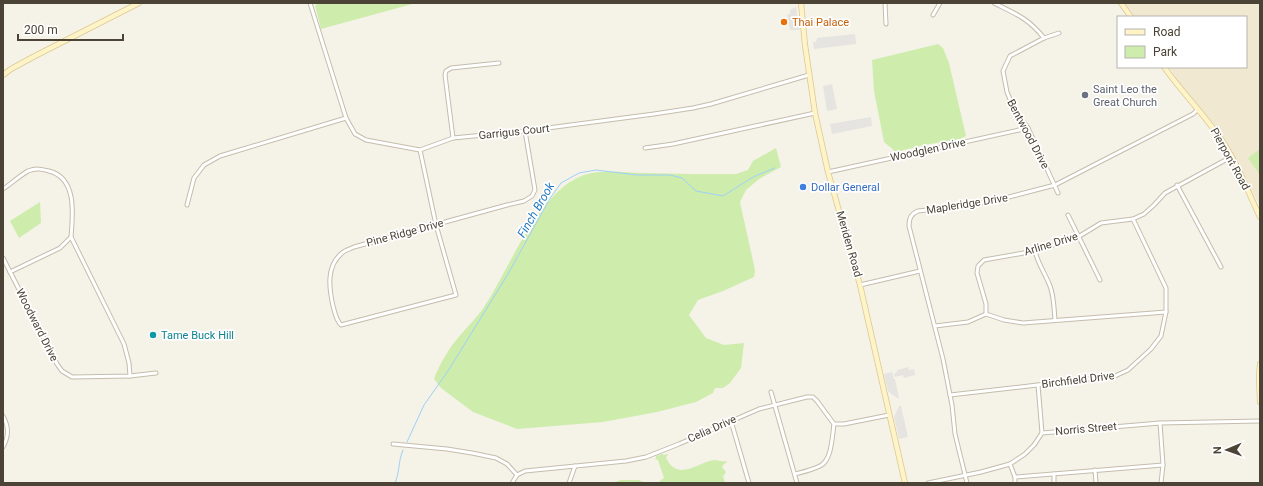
<svg xmlns="http://www.w3.org/2000/svg" width="1263" height="486" font-family="Roboto,sans-serif">
<style>
.education{fill:#f0e8d1}
.green{fill:#ceedad}
.parking{fill:#e6e4e0}
.lines{fill:none;stroke-linecap:round;stroke-linejoin:round}
.stream{stroke:#9fd0f7;stroke-width:1}
.street-casing{stroke:#c5bdac;stroke-width:5}
.secondary-casing{stroke:#dac993;stroke-width:6}
.street{stroke:#fff;stroke-width:3}
.secondary{stroke:#fff4c8;stroke-width:4.5}
.food-dot{fill:#e8710a;stroke:#fff;stroke-width:1.5}
.worship-dot{fill:#6b7280;stroke:#fff;stroke-width:1.5}
.shop-dot{fill:#3f7fe0;stroke:#fff;stroke-width:1.5}
.culture-dot{fill:#0f9aa8;stroke:#fff;stroke-width:1.5}
.labels{text-anchor:middle;dominant-baseline:central;stroke-width:3.5;stroke-linejoin:round;paint-order:stroke}
.food-label{font-size:11px;fill:#c56008;stroke:#fff;text-anchor:start}
.worship-label{font-size:11px;fill:#5b616d;stroke:#fff;text-anchor:start}
.street-label{font-size:11px;fill:#4a4336;stroke:#fff}
.shop-label{font-size:11px;fill:#366cbe;stroke:#fff;text-anchor:start}
.culture-label{font-size:11px;fill:#0d838f;stroke:#fff;text-anchor:start}
.water-label{font-size:12px;font-style:italic;fill:#2379c1;stroke:#fff}
</style>
<rect width="100%" height="100%" fill="#f5f2e8"/>
<path class="education" d="M1125,3H1260V205L1214,124L1181,85L1169,67H1246V17H1135Z"/>
<g class="green">
<path d="M321,3H416L321,29L315,5Z"/>
<path d="M938,44L943,48L949,63L966,136L960,139L924,145L896,152L884,142L874,91L872,60Z"/>
<path d="M776,148L781,167L759,179L746,190L740,202L755,270L754,277L723,291L698,300L689,315L706,338L724,345L744,343L741,368L730,383L723,388H715L713,393L696,402L657,412L603,422L517,429L473,412L441,388L434,379C437,371 441,362 446,355C455,338 471,325 482,310C509,271 534,198 579,177C600,168 624,173 645,173C676,174 706,174 736,174L748,170L753,161Z"/>
<path d="M1260,149V175L1248,158Z"/>
<path d="M40,202L41,223L19,238L10,221Z"/>
<path d="M662,454L664,455L668,454L666,458C678,482 696,463 714,460C718,460 721,462 726,461L727,462L724,464L722,467L726,472L725,474L723,476L725,483H657L664,478L658,460L655,459L656,458V456Z"/>
<path d="M621,480H639L645,483H611Z"/>
</g>
<g class="parking">
<path d="M796,7L798,20H796L798,21L800,30H790L787,14H790V10Z"/>
<path d="M855,34L856,44L814,49L813,42H816L817,38Z"/>
<path d="M832,84L837,109L827,111L823,86Z"/>
<path d="M871,117L872,126L832,134L830,124Z"/>
<path d="M908,367L909,370L914,369L915,375L904,378L903,375L895,377L894,374L897,372V370Z"/>
<path d="M892,372L894,379H895L899,398H897L888,391L884,374Z"/>
<path d="M899,406H901L908,437L899,439L894,417Z"/>
</g>
<g class="lines">
<g class="stream">
<path d="M407,442L424,405L448,371L508,274L549,200L561,183L579,173L596,170L637,175H670L682,178L696,191L723,196L753,177L775,168"/>
<path d="M395,483C400,472 398,461 403,450"/>
</g>
<g class="street-casing">
<g id="street">
<path d="M310,3L346,118L355,134L366,140L420,150L453,138L525,131L654,114L693,108L711,104L809,75"/>
<path d="M885,3L886,24"/>
<path d="M994,3C1016,14 1028,18 1044,38"/>
<path d="M933,15L940,3"/>
<path d="M453,138L445,75L446,71L451,68L499,63"/>
<path d="M645,148L673,144L815,113"/>
<path d="M420,150L436,225L456,295L341,325C336,320 335,313 333,306C329,288 326,266 342,253C345,250 350,249 354,247L507,205L524,201L532,196L535,190L525,131"/>
<path d="M828,172L1028,128"/>
<path d="M1177,185L1221,267"/>
<path d="M3,189C11,184 19,176 28,171C36,168 41,169 49,171C77,178 73,214 71,237L60,248L10,272"/>
<path d="M1058,193L1028,128L1014,109L1007,92L1003,71L1010,56L1044,38L1059,33"/>
<path d="M187,205L194,178L204,165L220,156L346,118"/>
<path d="M1068,215L1100,280"/>
<path d="M71,237L124,344L129,363L130,376"/>
<path d="M1035,251C1038,264 1045,273 1050,286C1054,296 1054,309 1055,320"/>
<path d="M3,258L57,364L62,371L72,377L130,376L156,373"/>
<path d="M860,285L920,271"/>
<path d="M986,314V304L977,273L978,266L984,260L1035,251L1078,237L1101,223L1133,219L1144,214L1154,205L1165,193L1231,157"/>
<path d="M986,314L1004,320L1023,323L1166,312"/>
<path d="M935,326L968,322L986,314"/>
<path d="M1038,385L1042,433"/>
<path d="M771,392L797,483"/>
<path d="M950,395L1115,376L1128,370L1151,349L1161,336L1166,312V288L1133,219"/>
<path d="M3,416C9,427 9,436 3,447"/>
<path d="M731,421L749,483"/>
<path d="M1160,423L1163,465L1161,483"/>
<path d="M834,424H844L889,415"/>
<path d="M393,444L447,449L472,453L496,458L507,464L517,475"/>
<path d="M1010,464L1015,477V483"/>
<path d="M1095,470L1096,483"/>
<path d="M1054,474V483"/>
<path d="M1015,477L1163,465"/>
<path d="M512,483L517,475L525,471L626,461L646,457L679,444L759,409L807,397H813L817,401L834,424C832,437 832,460 820,466C812,470 803,472 795,474"/>
<path d="M569,483L575,466"/>
<path d="M928,483L981,472L1010,464L1025,454L1034,445L1042,433L1160,423L1260,421"/>
<path d="M967,483L955,434L952,405L943,359L909,226C909,218 911,214 918,211L971,205L1005,198L1055,185L1193,114L1198,109"/>
</g>
</g>
<g class="secondary-casing">
<g id="secondary">
<path d="M801,3L805,45L815,113L828,172L860,285L905,483"/>
<path d="M1121,3L1131,17"/>
<path d="M1164,67C1181,91 1201,111 1218,135C1236,159 1247,190 1260,217"/>
<path d="M3,75L11,69L33,57L139,3"/>
<path d="M1260,364L1259,376L1260,402"/>
</g>
</g>
<use href="#street" class="street"/>
<use href="#secondary" class="secondary"/>
</g>
<circle class="food-dot" cx="784" cy="22" r="4"/>
<circle class="worship-dot" cx="1085" cy="95" r="4"/>
<circle class="shop-dot" cx="803" cy="187" r="4"/>
<circle class="culture-dot" cx="153" cy="335" r="4"/>
<g class="labels">
<g class="food-label">
<text x="792" y="22">Thai Palace</text>
</g>
<g class="worship-label">
<text x="1093" y="89">Saint Leo the<tspan x="1093" dy="13">Great Church</tspan></text>
</g>
<g class="street-label">
<text transform="translate(514 132) rotate(-6)">Garrigus Court</text>
<text transform="translate(1028 134) rotate(62)">Bentwood Drive</text>
<text transform="translate(928 150) rotate(-12)">Woodglen Drive</text>
<text transform="translate(1230 159) rotate(61)">Pierpont Road</text>
<text transform="translate(967 204) rotate(-9)">Mapleridge Drive</text>
<text transform="translate(405 233) rotate(-15)">Pine Ridge Drive</text>
<text transform="translate(849 244) rotate(74)">Meriden Road</text>
<text transform="translate(1051 244) rotate(-17)">Arline Drive</text>
<text transform="translate(37 325) rotate(63)">Woodward Drive</text>
<text transform="translate(1078 380) rotate(-7)">Birchfield Drive</text>
<text transform="translate(712 429) rotate(-24)">Celia Drive</text>
<text transform="translate(1086 429) rotate(-5)">Norris Street</text>
</g>
<g class="shop-label">
<text x="811" y="187">Dollar General</text>
</g>
<g class="culture-label">
<text x="161" y="335">Tame Buck Hill</text>
</g>
<g class="water-label">
<text transform="translate(536 210) rotate(-60)">Finch Brook</text>
</g>
</g>
<rect width="1263" height="486" fill="none" stroke="#4a4336" stroke-width="8"/>
<rect x="1117" y="16" width="130" height="52" fill="#ffffff" stroke="#b7b4af"/>
<rect x="1125" y="29" width="20" height="6" fill="#fff4c8" stroke="#b7b4af"/>
<text x="1153" y="36" font-size="12" fill="#4a4336">Road</text>
<rect x="1125" y="46" width="20" height="12" fill="#ceedad" stroke="#b7b4af"/>
<text x="1153" y="56" font-size="12" fill="#4a4336">Park</text>
<g transform="translate(1227 450) rotate(268)" stroke="#ffffff" stroke-width="3" paint-order="stroke">
<path d="M0-3L7 15L0 10L-7 15Z" fill="#4a4336"/>
<text y="-6" font-size="11" font-weight="bold" text-anchor="middle" fill="#4a4336">N</text>
</g>
<path d="M18 34v6h105v-6" fill="none" stroke="#4a4336" stroke-width="2"/>
<text x="24" y="34" font-size="12" fill="#4a4336" stroke="#ffffff" stroke-width="3" paint-order="stroke">200 m</text>
</svg>
